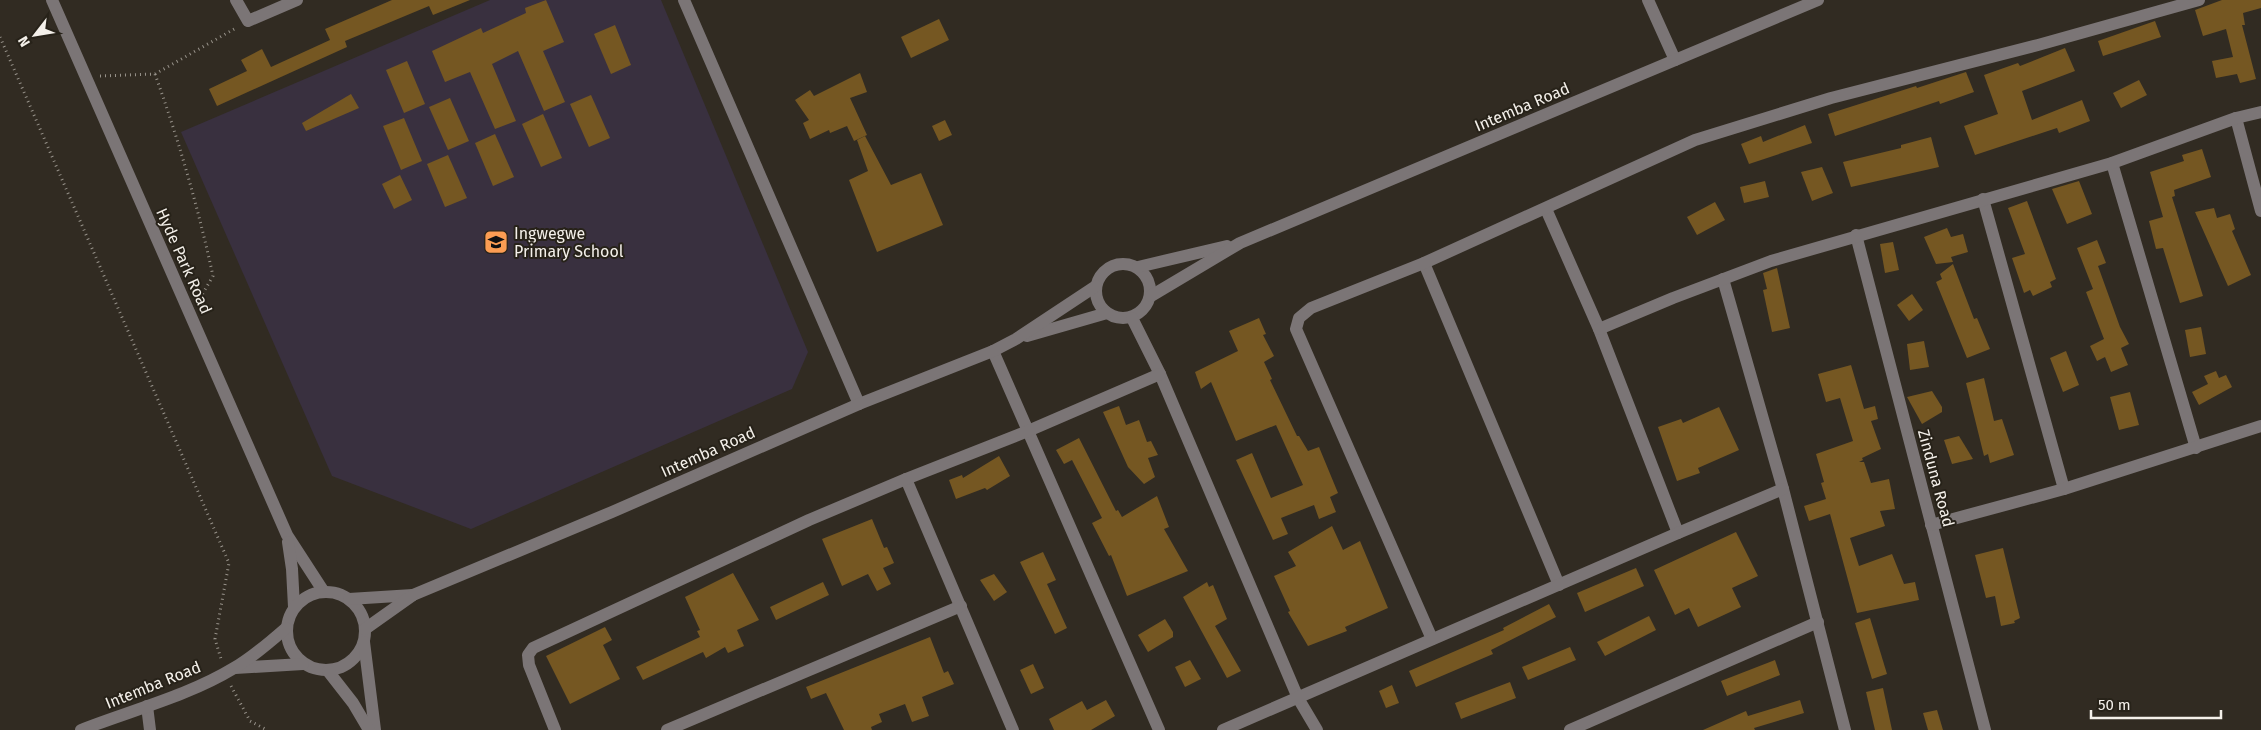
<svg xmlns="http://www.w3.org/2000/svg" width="2261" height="730" font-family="'Fira Sans',sans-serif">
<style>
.education{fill:#39303f}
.building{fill:#755722}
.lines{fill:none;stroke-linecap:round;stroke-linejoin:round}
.path{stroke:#98938b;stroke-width:3;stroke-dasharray:1 4;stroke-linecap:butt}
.minor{stroke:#7b7576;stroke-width:12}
.labels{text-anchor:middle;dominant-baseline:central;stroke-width:4;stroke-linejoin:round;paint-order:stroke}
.street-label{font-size:16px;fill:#f4f0ea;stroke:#272219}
.poi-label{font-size:16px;fill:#f4f0ea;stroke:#272219;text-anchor:start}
</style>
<rect width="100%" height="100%" fill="#312b22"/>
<path class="education" d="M490,0H661L808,352L792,389L471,529L332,476L181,132Z"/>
<g class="building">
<path d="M392,0H470L433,15L429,6L345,41L347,47L217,106L209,89L247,71L241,60L262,49L271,67L330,40L325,29Z"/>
<path d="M546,0L564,42L543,51L565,102L544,111L518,51L492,64L516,121L495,129L470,72L445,82L432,51L481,28L483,33L526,13L525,8Z"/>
<path d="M2222,0H2261V8L2243,13L2245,25H2242L2256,79L2240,83L2237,74L2216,78L2212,61L2233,57L2226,29L2203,36L2195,10Z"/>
<path d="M939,19L949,40L911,58L901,37Z"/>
<path d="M2155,21L2161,37L2103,56L2098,41Z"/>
<path d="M615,25L631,65L611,74L594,34Z"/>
<path d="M2065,48L2075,71L2022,91L2032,120L2082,100L2090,121L2059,133L2057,128L1975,155L1964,126L1998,114L1984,75L2018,63L2020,66Z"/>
<path d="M407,61L425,104L404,113L386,70Z"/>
<path d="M1966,72L1974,92L1940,104L1939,101L1835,136L1828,114L1916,86L1917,88Z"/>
<path d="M860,73L867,92L850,98L867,135L854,141L847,126L830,133L829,130L810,139L803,123L809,120L795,100L810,90L814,96Z"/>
<path d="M2139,80L2147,95L2121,108L2113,93Z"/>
<path d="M351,94L359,108L306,131L302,123Z"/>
<path d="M591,95L610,138L589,147L570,104Z"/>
<path d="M450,98L469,141L448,150L429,107Z"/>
<path d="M543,114L562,158L541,167L522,124Z"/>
<path d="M404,118L422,161L401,170L383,126Z"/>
<path d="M945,120L952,135L939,141L932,126Z"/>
<path d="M1805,125L1812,143L1749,164L1741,144L1761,136L1763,142Z"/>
<path d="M495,134L514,177L493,186L475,143Z"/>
<path d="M865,136L891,185L921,173L943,225L877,252L849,180L868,171L857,140Z"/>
<path d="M1931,137L1939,167L1851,187L1843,162L1901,148V145Z"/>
<path d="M2202,149L2211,177L2174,190L2175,196L2172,197L2203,296L2180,303L2163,248L2156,249L2149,221L2163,217L2150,172L2184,161L2182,155Z"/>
<path d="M448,155L467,198L445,207L427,164Z"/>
<path d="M1822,167L1833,193L1812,201L1801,172Z"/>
<path d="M400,175L412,200L394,209L382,184Z"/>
<path d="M1765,181L1769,197L1744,203L1740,187Z"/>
<path d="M2079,181L2092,214L2067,224L2052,189Z"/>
<path d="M2027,201L2056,279L2050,282L2052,287L2033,296L2030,290L2024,293L2012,258L2025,254L2008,208Z"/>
<path d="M1715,202L1725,220L1697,235L1687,217Z"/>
<path d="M2214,208L2217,218L2230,214L2235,229L2232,231L2251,275L2228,286L2195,212Z"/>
<path d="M1947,228L1951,237L1963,234L1968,252L1951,257L1953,262L1936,264L1924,237Z"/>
<path d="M2097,240L2106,263L2098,266L2120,327L2129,344L2121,348L2128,365L2111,372L2105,357L2097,361L2090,346L2104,339L2086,292L2093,289L2077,248Z"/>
<path d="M1893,242L1899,270L1885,273L1880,244Z"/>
<path d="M1953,264L1974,319L1977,318L1990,349L1967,358L1936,282L1942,279L1940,274Z"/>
<path d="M1777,268L1790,328L1772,332L1763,290L1767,289L1763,273Z"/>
<path d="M1912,294L1923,310L1909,321L1897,305Z"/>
<path d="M1259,318L1266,334L1263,335L1274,356L1264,362L1272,379L1270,380L1297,436H1299L1308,451L1319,447L1338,493L1330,497L1336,512L1319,519L1314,505L1281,518L1288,534L1273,540L1236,460L1252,453L1271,498L1303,485L1276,425L1236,441L1211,382L1201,389L1195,372L1238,351L1229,331Z"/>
<path d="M2201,327L2206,354L2190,357L2185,330Z"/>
<path d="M1924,341L1929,367L1910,370L1907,344Z"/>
<path d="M2066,351L2079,385L2063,392L2050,358Z"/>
<path d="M1851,365L1864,409L1875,406L1878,419L1871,421L1881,449L1862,458L1863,460L1859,462H1864L1871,483L1889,479L1895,509L1880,511L1885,526L1850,538L1859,566L1892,554L1904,584L1915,582L1919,600L1857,613L1830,514L1809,521L1804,506L1826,499L1821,483L1824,482L1816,454L1853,441L1840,398L1826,402L1818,374Z"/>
<path d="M2216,371L2219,378L2226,375L2232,387L2199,405L2192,392L2208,384L2204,376Z"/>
<path d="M1984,378L1994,421L2002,419L2014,455L1990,463L1988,454L1984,456L1966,383Z"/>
<path d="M1932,391L1942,407V412L1922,424L1907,397Z"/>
<path d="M2130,392L2139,425L2119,430L2110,397Z"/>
<path d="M1119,406L1126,425L1139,420L1147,442L1151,441L1158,455L1148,458L1155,477L1144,484L1128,467L1103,412Z"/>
<path d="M1719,407L1739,450L1698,468L1700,473L1677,481L1658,427L1681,419L1683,423Z"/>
<path d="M1959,436L1973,459L1952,464L1944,440Z"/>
<path d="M1079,438L1116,511L1118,510L1122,517L1157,496L1169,527L1164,529L1188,571L1127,596L1111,555L1109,556L1092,523L1102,518L1072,460L1064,464L1056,450Z"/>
<path d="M999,456L1010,476L987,490L985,488L956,499L949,480L962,475L963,478Z"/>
<path d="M872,519L884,548L887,547L894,563L883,568L891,584L877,591L868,574L842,586L822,539Z"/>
<path d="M1332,526L1343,550L1360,541L1388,608L1345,627L1347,631L1308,646L1288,612L1290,611L1274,576L1296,566L1288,552Z"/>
<path d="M1736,532L1758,576L1732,588L1741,607L1698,627L1689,608L1675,615L1654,570Z"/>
<path d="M2003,548L2020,618L2014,621L2015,623L2001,626L1995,596L1986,598L1975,555Z"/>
<path d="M1043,552L1056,580L1047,584L1067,628L1055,634L1020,562Z"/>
<path d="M1636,568L1644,586L1585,612L1577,593Z"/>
<path d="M733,573L759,620L737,630L744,646L728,653L725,647L706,658L703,652L643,680L636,667L700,637L697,631L700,630L685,597Z"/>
<path d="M994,574L1007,592L994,601L980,580Z"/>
<path d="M823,582L829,595L776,620L770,607Z"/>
<path d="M1207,582L1209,587L1213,585L1227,619L1215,626L1241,671L1227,678L1183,597Z"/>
<path d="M1549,604L1556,617L1491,650L1493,654L1416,687L1409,671L1504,630L1503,628Z"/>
<path d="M1649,616L1656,630L1605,656L1597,642Z"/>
<path d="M1870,618L1887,674L1872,679L1855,623Z"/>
<path d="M1165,619L1173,632V637L1148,652L1138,635Z"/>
<path d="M605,627L612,640L603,645L620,679L570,704L546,656Z"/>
<path d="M930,637L944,673L948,671L954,684L922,697L929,716L912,722L905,704L879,714L882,722L871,727L872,730H844L826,693L811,699L806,687Z"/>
<path d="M1570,647L1576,660L1528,680L1522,667Z"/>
<path d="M1190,660L1201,679L1185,687L1175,667Z"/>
<path d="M1775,660L1780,675L1727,696L1721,681Z"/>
<path d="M1033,664L1044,688L1031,694L1020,670Z"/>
<path d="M1510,682L1516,698L1461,719L1455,703Z"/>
<path d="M1392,685L1399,703L1386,708L1379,691Z"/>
<path d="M1883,688L1892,730H1875L1866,692Z"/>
<path d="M1106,700L1115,716L1091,730H1054L1049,719L1082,701L1087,710Z"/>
<path d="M1800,700L1804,713L1754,728L1755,730H1703L1746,711L1748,716Z"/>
<path d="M1937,710L1943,730H1928L1923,713Z"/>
</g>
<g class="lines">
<g class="path">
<path d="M0,37L229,563L215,639L221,659"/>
<path d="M155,74C179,141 198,207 213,276L199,300"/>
<path d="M100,76L155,74L236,28"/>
<path d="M231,686L250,721L267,730"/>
</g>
<g class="minor">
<path d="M52,0L287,535L324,592"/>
<path d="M236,0L248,21L297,0"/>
<path d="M684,0L859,404"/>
<path d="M1648,0L1675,60"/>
<path d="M2236,118L2261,211"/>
<path d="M2112,163L2196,448"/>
<path d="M1983,199L2064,489"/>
<path d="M1546,209L1599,329L1678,533"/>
<path d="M1856,235L1985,730"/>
<path d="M1424,263L1559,585"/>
<circle cx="1123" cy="291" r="27"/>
<path d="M1138,267L1227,246"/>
<path d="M1723,279L1783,489L1845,730"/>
<path d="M1151,296L1240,243L1818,0"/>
<path d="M1132,318L1160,374L1298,698L1317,730"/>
<path d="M1599,329L1673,298L1771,261L2112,163L2236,118L2261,112"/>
<path d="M1027,336L1107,313"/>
<path d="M993,351L1159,730"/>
<path d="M906,479L1013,730"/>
<path d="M1931,525L2064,489L2261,426"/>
<path d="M288,542L292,569L294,607"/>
<circle cx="326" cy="631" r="39"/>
<path d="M349,599L413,595"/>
<path d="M365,629L413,595L612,512L859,404L993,351L1016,339L1096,286"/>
<path d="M1432,639L1296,329L1299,318L1311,308L1424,263L1695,140L1831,98L2038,45L2199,0"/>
<path d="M364,642L375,730"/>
<path d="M235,668L303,664"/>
<path d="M328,671L353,703L369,730"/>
<path d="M147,706L150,730"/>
<path d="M81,730C132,710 188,696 234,668C253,657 270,642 286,628"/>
<path d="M555,730L529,665L528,655L533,648L809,520L906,479L1028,431L1160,374"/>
<path d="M667,730L961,606"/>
<path d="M1223,730L1678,533L1783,489"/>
<path d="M1570,730L1818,622"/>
</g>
</g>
<defs>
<g id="school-square" transform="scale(1.25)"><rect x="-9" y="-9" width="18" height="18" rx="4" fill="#fc9d53" stroke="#272219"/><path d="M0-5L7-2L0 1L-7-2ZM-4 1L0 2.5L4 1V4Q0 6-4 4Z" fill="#111"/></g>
</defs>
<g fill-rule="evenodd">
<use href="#school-square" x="496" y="242"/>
</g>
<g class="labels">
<g class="street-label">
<text transform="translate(1522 107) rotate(-23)">Intemba Road</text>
<text transform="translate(184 261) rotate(66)">Hyde Park Road</text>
<text transform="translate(708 452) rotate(-24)">Intemba Road</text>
<text transform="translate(1936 478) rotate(75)">Zinduna Road</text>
<text transform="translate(153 685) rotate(-22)">Intemba Road</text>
</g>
<g class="poi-label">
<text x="514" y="233">Ingwegwe<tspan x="514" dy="18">Primary School</tspan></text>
</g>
</g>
<g transform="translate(35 35) rotate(239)" stroke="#272219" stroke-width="4" paint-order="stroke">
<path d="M0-4L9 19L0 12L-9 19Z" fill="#f4f0ea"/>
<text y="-8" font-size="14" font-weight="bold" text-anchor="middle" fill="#f4f0ea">N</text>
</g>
<path d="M2091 710v8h130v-8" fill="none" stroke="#f4f0ea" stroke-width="2.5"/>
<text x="2098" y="710" font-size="15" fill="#f4f0ea" stroke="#272219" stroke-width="4" paint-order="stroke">50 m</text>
</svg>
